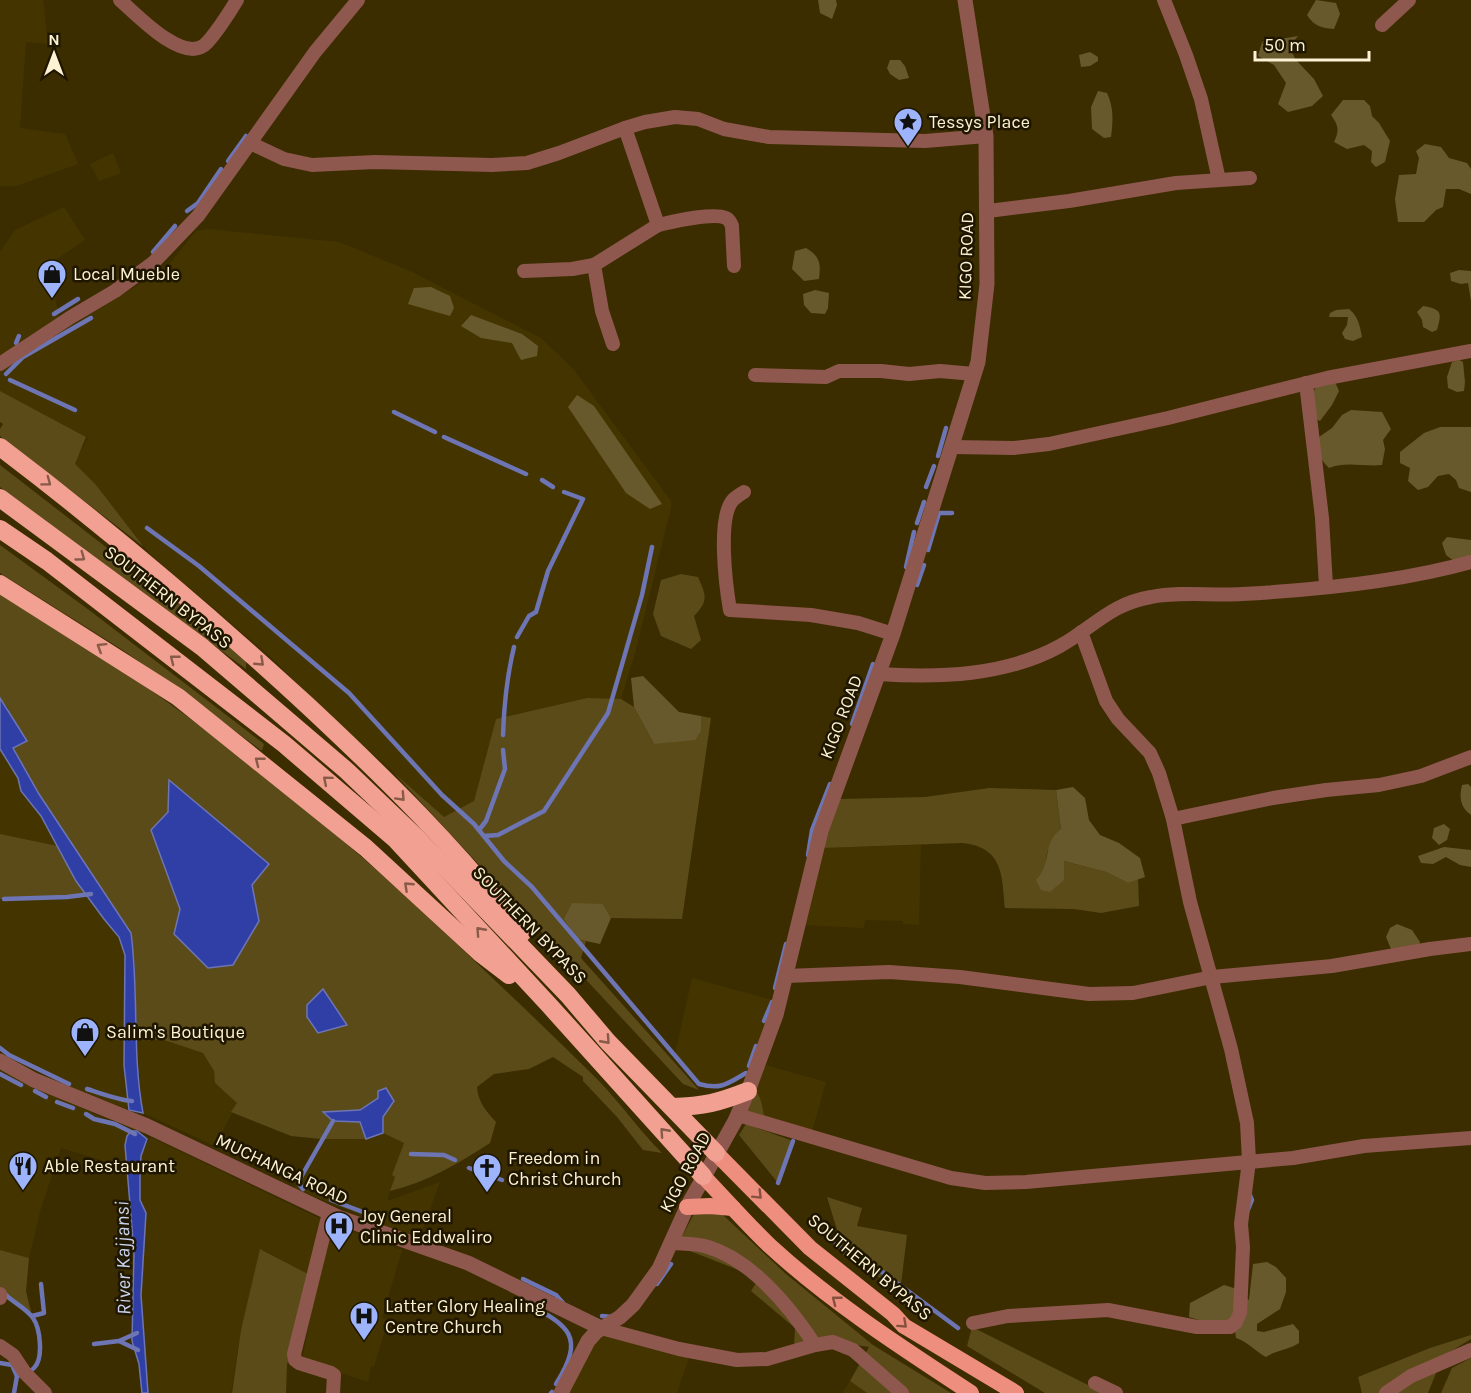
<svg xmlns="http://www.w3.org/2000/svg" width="1471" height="1393" font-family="Karla,sans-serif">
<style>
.built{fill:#443500}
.green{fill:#5b4b18;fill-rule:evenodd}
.forest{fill:#68592c}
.water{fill:#2f3fa6;stroke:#6d75b4;stroke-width:1.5}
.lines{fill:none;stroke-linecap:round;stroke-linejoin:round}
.stream{stroke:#6d75b4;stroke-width:4.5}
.minor{stroke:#8f584e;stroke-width:14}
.tertiary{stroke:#8f584e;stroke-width:15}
.trunk{stroke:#ee8e7e;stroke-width:16}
.motorway{stroke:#f1a091;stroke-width:18}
.oneway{stroke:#885b48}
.oneway2{stroke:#86523f}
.labels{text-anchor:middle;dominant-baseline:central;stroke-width:5;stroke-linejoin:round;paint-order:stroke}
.poi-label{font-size:18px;fill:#fdf2d3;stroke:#1f1600;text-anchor:start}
.street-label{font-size:18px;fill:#fdf2d3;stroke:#1f1600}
.water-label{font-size:20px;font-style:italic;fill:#c8d2ed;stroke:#1f1600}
</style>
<rect width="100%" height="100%" fill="#3b2d00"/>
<g class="built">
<path d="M0,0H43L48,44L26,42L20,128L65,134L78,164L16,186H0Z"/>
<path d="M113,153L121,173L99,181L90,164Z"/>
<path d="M64,207L85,240L43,268L51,279L59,317L21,341L0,359V252L15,230Z"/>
<path d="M207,229L339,242L412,272L541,338L574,370L671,501V508L635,653L621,699L587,698L496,719L474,801L444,818L311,698L273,659L150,554L96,485L74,464L88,438L0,391V371L16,359L166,268L196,231Z"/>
<path d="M0,749L18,778L21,791L41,816L58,846L0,834Z"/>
<path d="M921,845L919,925L903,924V921L865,920L864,928L805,925L823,848Z"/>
<path d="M86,895L119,936L125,955L124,1065L129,1110L59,1083L0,1051V899L67,897Z"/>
<path d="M692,978L772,1000L752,1067L746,1073L725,1086L713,1088L699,1084L675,1054Z"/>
<path d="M137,1039L146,1041L161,1039L203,1053L214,1071L215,1083L237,1103L215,1146L143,1113L141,1098Z"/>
<path d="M762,1064L826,1082L811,1135L745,1114Z"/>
<path d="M0,1070L131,1131L125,1145L127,1168L61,1148L41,1208L29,1258L0,1250Z"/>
<path d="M383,1133L404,1143L392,1175L395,1177L387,1201L440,1182L419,1239L294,1188L321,1139H366Z"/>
<path d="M150,1137L323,1220L310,1275L263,1250L241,1330L231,1393H148L141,1295L146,1213L140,1201V1171L141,1156Z"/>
<path d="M329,1223L402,1250L382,1318L388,1320L374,1367L371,1366L368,1382L302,1360Z"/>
<path d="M613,1334L689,1357L677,1393H569L595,1339Z"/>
<path d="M850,1381L867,1393H842Z"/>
</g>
<g class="green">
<path d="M0,391L86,437L75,464L96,485L144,547L0,436V429L3,424L0,422Z"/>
<path d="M0,465L249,658L246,662V669L0,487Z"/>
<path d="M0,545L89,610L264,744L262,751L183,692L121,649L0,573Z"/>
<path d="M681,574L698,577C706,595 709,601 694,616L701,640L691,649L661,636L653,614L661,580Z"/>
<path d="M0,591C176,697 338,828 485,971C523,1007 562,1044 599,1081C621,1104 639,1130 662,1153L643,1150L617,1117L583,1081V1077L553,1057L529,1069L494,1074L477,1087C478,1102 486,1111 496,1122L490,1143C458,1164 427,1182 390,1191L395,1177L392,1175L404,1143L383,1133V1117L378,1098L360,1110L324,1113L334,1121L360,1122L366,1139H321L291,1136L231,1112L237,1103L215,1083L214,1071L203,1053L161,1039L145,1041L137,1039L134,955L77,853L39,794L13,747L8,708L0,698ZM170,781L252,885L259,921L174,934L180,909L151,830L168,812ZM323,990H324L347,1025L307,1005Z"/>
<path d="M587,698L621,699L634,707L654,744L701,731V716L711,718L682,919L611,918L603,904L577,939L586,941L581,958L699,1090L683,1084L393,772L444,817L474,801L496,719Z"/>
<path d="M989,788L1056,790L1061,829L1047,853L1044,872L1064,861L1106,872L1128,883L1138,879L1139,906L1101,913L1074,909L1005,908C1002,875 1003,847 962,843L823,848L839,799L925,797Z"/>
<path d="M0,834L58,846L76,881L86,894L67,897L0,899Z"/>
<path d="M755,1088L761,1101L765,1120L747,1111Z"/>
<path d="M746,1124L793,1141L778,1183L739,1135Z"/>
<path d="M827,1197L862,1208L857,1226L907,1235L900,1293L896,1288L839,1252L838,1233Z"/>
<path d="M696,1210L723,1215L786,1274L873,1345L951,1393H867L850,1381L869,1347L824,1340L794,1347L795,1328L751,1291L759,1278L677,1246Z"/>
<path d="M260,1249L310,1275L287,1365L286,1393H232L241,1330Z"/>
<path d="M0,1250L29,1258L26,1291L32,1316L2,1296L0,1292Z"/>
<path d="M972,1327L1086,1384L1103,1393H1045L967,1346Z"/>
<path d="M1471,1335V1339L1443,1356L1428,1393H1362L1358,1377L1430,1348Z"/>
<path d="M1471,1358V1393H1441L1452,1368Z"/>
</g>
<g class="forest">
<path d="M818,0H836L837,5L832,19L820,13Z"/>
<path d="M1316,0L1336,3L1340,14L1334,29C1321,28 1314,26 1307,15Z"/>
<path d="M1298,36L1290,46L1295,59L1314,79L1323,96L1312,106L1288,112L1278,104L1286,83L1274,65L1258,56L1262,42Z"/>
<path d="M1090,52L1098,57V61L1090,66L1081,67L1079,55Z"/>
<path d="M890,60H900L905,66L909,78L899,80L890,74L887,68Z"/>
<path d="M1098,91L1107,93C1114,108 1113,121 1111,137L1104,138L1092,129L1091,107Z"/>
<path d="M1343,100H1364L1370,106L1372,116L1379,123L1390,141L1385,162L1376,167L1371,162L1372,151L1364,145L1347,149L1334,142C1340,130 1338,125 1331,115Z"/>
<path d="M1425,144L1441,147L1449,158L1467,163L1471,169V194L1459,189H1446L1443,207L1436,210L1424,222H1398L1395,199L1399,175L1416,174L1419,158L1416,151Z"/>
<path d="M806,248C820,256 821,264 819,279L804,281L792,269L795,251Z"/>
<path d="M1459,270L1471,271V301L1468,283L1461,284L1451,281L1450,273Z"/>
<path d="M431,287L450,296L454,308L450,316L408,304L414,288Z"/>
<path d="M815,290L829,293L828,308L825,314L811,313L804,305L803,294Z"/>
<path d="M1423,306C1442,309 1442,313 1437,330L1432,332L1423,327L1422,320L1417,312Z"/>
<path d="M1349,309C1358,316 1360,326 1362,337L1353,341L1345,339L1342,333L1347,325L1348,317H1329L1330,313L1336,310Z"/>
<path d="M471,315L522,334L538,346L537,356L521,360L512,343L481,338L461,326Z"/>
<path d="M1459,360L1463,362L1465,382L1464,391L1457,392L1448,388L1447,377L1452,362Z"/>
<path d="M1335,382L1339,391L1332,405L1320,421L1314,418L1312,394L1318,384Z"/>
<path d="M577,395L594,406L662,504L650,509L626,493L568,407Z"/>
<path d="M1351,410L1382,412L1391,429L1383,440L1385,449L1382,465C1364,467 1346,461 1329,468C1320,460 1316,449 1319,437L1332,428L1342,415Z"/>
<path d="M1440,427H1471V492L1459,488L1456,480L1449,474L1438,476L1428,487L1418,490L1408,481L1410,468L1400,463V452L1424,433Z"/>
<path d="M1447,537L1471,540V559L1454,561L1446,555L1442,543Z"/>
<path d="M643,676L679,712L701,716V731L695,740L654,744L634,707L631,678Z"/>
<path d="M1468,784L1471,787V815C1460,807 1459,797 1462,785Z"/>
<path d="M1073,787L1085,798L1089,820L1100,835L1119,843L1140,858L1145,877L1128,883L1106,872L1064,861V880L1050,892L1041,890L1036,880C1052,864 1042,843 1061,829L1056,790Z"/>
<path d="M1444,824L1450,829L1447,840L1439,845L1432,838L1434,828Z"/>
<path d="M1444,847L1471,850V867L1460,865L1446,857L1433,864L1421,863L1418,856Z"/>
<path d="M572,903L603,904L611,918L600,944L577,939L564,919Z"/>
<path d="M1397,924L1412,930L1420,942L1417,955L1391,949L1386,937L1390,928Z"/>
<path d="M1267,1262L1276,1267L1286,1278V1292L1280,1309L1257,1324V1331L1264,1332L1293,1324L1299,1331V1343C1289,1350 1276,1350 1266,1357C1255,1351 1248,1342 1236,1338L1235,1331L1189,1317L1190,1303L1224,1285L1237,1289L1249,1300L1253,1264Z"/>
</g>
<g class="water">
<path d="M0,698L27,741L13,748L39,794L131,933C139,992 132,1054 143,1113L129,1110L124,1065L125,955L119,937L104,919L76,881L41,816L21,791L18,778L0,749Z"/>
<path d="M169,780L269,864L252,885L259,921L233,965L208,968L174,934L180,909L151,830L168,812Z"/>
<path d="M323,989L347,1025L318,1033L307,1017V1005Z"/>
<path d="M386,1088L394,1101L383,1117V1133L366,1139L360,1122L333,1121L323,1112L360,1110L378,1098V1091Z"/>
<path d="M131,1131H137L147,1139L141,1156L140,1171V1200L146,1213L141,1295L148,1393H142L139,1364L132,1341L134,1252L125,1145L127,1136Z"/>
</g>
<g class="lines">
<g class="stream">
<path d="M228,161L246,136"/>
<path d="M187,211L198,203L221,169"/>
<path d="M153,252L175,226"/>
<path d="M54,314L78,299"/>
<path d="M16,343L19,336"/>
<path d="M6,374L23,357L91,318"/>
<path d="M10,380L75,410"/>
<path d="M394,412L435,432"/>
<path d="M444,437L526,474"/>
<path d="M938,456L946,428"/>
<path d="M542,480L553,487"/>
<path d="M926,487L934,466"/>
<path d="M917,523L924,502"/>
<path d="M147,528L199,566L349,693L442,795L474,824L504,861L532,887L699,1084C721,1090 727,1084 746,1073"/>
<path d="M928,550L939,513H952"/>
<path d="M906,567L914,532"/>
<path d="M917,585L924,565"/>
<path d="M517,637L529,616L536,612L548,571L583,499L564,492"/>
<path d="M852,724L873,664"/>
<path d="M503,735C504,705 507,676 514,647"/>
<path d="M479,830L486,821L505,769L503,750"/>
<path d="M484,836L498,835L544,811L608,713L642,595L652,547"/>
<path d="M808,855L812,830L830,784"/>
<path d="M4,899L67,897L91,894"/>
<path d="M775,988L786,944"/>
<path d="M764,1021L772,1002"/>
<path d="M0,1048L9,1055L69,1084"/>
<path d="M749,1066L756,1046"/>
<path d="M0,1074L21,1085"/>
<path d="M87,1089C100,1093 119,1100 132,1101"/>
<path d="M35,1091L46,1097"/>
<path d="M57,1102L73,1108"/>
<path d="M86,1114L94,1119L115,1124L135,1134"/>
<path d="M411,1154L444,1155L455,1160"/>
<path d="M469,1168L502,1180"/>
<path d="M778,1183L793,1141"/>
<path d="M303,1189L299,1184L301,1177L333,1121"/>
<path d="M331,1200L363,1212"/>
<path d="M1247,1212L1252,1200L1250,1195"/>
<path d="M836,1244L874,1266L958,1328"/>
<path d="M523,1279L556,1295L563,1303"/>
<path d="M657,1284L671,1264"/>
<path d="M4,1293C12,1302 26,1308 33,1318C40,1328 44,1358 34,1368C31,1372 22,1374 17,1376L14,1393"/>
<path d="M526,1303C569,1326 586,1336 556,1384"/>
<path d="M32,1316L44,1313L41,1284"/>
<path d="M602,1316L612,1317"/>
<path d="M119,1341L138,1350"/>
<path d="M94,1344L119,1341L137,1333"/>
<path d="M0,1363L12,1365L17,1376"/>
<path d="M551,1393L552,1392"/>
</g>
<g class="minor">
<path d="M120,0C136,14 180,61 203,46C212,40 231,10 237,0"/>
<path d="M1164,0L1186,55L1201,99L1219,180"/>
<path d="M1382,25L1409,0"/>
<path d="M625,128L658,225C672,222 713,212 726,218C730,220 730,222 732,226L734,266"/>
<path d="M250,143L284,159L312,165L375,162L492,165L527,163L559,153L625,128L645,122L675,117L698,119L724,129L769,137L925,141L986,136"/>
<path d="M988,211L1069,201L1176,183L1250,178"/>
<path d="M524,271L572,269L594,265"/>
<path d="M613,344L602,311L594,265L658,225"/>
<path d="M0,364L71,317L115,291L153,263L198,216L315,52L358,0"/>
<path d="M755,375L826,377L839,371H881L909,374L940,371L974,374"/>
<path d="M1306,383L1322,518L1326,586"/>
<path d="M952,447L1014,448L1049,444L1168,418L1327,378L1471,351"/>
<path d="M744,492C741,494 736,497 733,500C717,517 726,587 730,610L811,615L858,623L893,634"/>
<path d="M878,674C940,678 1005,676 1060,646C1094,627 1110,604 1151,597C1181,591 1212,596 1242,594C1316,590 1400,582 1471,562"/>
<path d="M1173,819L1273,798L1326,790L1379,785L1421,776L1471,757"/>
<path d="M786,976L889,972L960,977L1089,994L1133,993L1212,977L1332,966L1430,949L1471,944"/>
<path d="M738,1115L951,1178L985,1183L1026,1182L1293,1158L1364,1146L1471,1138"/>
<path d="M329,1213L294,1354L295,1360L299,1363L331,1373L334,1375L333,1393"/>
<path d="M671,1243C683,1244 696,1243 708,1247C753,1261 790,1307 815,1345"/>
<path d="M0,1294V1298"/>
<path d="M973,1323L1008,1316L1108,1310L1197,1327H1230L1236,1322L1240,1313L1243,1247L1241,1224L1249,1161L1247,1123L1231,1049L1190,902L1173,819L1159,773L1150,753L1118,719L1106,701L1081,632"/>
<path d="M601,1328L679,1349L737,1360L767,1359L815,1345L833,1342L853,1350L902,1393"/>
<path d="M0,1346L13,1355L25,1373L45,1393"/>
<path d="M1095,1383L1116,1393"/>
<path d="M1386,1393L1411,1376L1471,1350"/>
</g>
<g class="tertiary">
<path d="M0,1061L34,1080L147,1126L338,1217L468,1263L601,1328"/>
<path d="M561,1393L588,1341L596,1332L620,1317L633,1305L659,1269L687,1207L735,1121L748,1091L776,1015L821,831L893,634L978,362L987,284L986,136L965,0"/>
</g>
<g class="trunk">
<path d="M716,1153L810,1248L893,1314L904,1326L1016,1393"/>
<path d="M703,1176C725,1199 747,1224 770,1246C831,1302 901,1347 971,1393"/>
<path d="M687,1207L710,1206L733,1208"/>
</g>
<g class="motorway">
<path d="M0,447C107,528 208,614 307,705C383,776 459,850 522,933"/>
<path d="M0,498L202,647L347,771L416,837L568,995L608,1042L716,1153"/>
<path d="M0,529L47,561L284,744L395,839L549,1005L703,1176"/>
<path d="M0,584L178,697L366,848L479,952L509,975"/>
<path d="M672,1107C705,1106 717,1103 748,1091"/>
</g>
</g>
<defs><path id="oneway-chevron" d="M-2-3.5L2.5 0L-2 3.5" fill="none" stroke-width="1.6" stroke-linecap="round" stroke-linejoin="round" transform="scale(1.5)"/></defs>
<g class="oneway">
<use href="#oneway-chevron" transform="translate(47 482) rotate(37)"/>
<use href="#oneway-chevron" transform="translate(81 557) rotate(36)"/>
<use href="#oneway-chevron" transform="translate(101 647) rotate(-148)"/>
<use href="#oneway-chevron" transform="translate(174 659) rotate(-142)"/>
<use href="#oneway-chevron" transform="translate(260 662) rotate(43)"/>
<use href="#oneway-chevron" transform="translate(259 761) rotate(-142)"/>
<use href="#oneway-chevron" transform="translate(327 780) rotate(-140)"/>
<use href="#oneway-chevron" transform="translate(401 797) rotate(47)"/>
<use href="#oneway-chevron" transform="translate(408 886) rotate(-137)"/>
<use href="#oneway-chevron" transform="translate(480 931) rotate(-132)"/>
<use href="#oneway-chevron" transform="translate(606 1040) rotate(48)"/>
<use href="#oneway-chevron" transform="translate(664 1132) rotate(-132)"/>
</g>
<g class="oneway2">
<use href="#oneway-chevron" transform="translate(758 1195) rotate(45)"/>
<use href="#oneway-chevron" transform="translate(836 1300) rotate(-142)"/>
<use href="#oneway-chevron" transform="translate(903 1324) rotate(42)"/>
</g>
<defs>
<g id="sight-pin" transform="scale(1.5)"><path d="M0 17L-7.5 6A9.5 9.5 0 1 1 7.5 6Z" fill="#9db4fd" stroke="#1f1600"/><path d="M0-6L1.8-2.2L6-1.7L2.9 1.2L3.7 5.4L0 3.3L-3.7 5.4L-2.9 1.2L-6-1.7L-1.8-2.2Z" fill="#111"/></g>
<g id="shop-pin" transform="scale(1.5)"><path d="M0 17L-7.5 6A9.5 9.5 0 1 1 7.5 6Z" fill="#9db4fd" stroke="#1f1600"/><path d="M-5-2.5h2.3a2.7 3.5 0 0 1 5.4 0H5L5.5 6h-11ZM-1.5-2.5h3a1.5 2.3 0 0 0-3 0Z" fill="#111"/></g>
<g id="restaurant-pin" transform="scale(1.5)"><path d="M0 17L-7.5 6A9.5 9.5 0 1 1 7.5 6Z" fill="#9db4fd" stroke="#1f1600"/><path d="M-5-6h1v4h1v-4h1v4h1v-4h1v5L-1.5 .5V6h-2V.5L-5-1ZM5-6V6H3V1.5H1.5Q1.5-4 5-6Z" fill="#111"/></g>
<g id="church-pin" transform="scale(1.5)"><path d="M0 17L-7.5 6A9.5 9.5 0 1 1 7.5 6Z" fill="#9db4fd" stroke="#1f1600"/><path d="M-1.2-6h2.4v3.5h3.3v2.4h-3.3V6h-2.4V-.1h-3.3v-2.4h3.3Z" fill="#111"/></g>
<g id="hospital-pin" transform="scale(1.5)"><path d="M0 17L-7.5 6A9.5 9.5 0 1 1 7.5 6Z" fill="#9db4fd" stroke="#1f1600"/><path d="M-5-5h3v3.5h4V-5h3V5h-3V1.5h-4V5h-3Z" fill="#111"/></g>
</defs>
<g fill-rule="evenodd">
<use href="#sight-pin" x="908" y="122"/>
<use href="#shop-pin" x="52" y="274"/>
<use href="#shop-pin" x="85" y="1032"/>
<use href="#restaurant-pin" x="23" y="1166"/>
<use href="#church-pin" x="487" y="1168"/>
<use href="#hospital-pin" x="339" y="1226"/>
<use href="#hospital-pin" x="364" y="1316"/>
</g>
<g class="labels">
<g class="poi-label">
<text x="929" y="122">Tessys Place</text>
<text x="73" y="274">Local Mueble</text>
<text x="106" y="1032">Salim's Boutique</text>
<text x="508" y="1158">Freedom in<tspan x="508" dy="21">Christ Church</tspan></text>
<text x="44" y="1166">Able Restaurant</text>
<text x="360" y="1216">Joy General<tspan x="360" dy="21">Clinic Eddwaliro</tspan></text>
<text x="385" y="1306">Latter Glory Healing<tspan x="385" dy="21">Centre Church</tspan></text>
</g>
<g class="street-label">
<text transform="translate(966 256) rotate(-88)">KIGO ROAD</text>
<text transform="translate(168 597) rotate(38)">SOUTHERN BYPASS</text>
<text transform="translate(841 717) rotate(-69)">KIGO ROAD</text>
<text transform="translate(530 925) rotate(46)">SOUTHERN BYPASS</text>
<text transform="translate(282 1169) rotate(25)">MUCHANGA ROAD</text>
<text transform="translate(685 1172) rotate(-62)">KIGO ROAD</text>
<text transform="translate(870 1267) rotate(40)">SOUTHERN BYPASS</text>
</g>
<g class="water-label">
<text transform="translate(123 1258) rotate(-91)">River Kajjansi</text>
</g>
</g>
<g transform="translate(54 54)" stroke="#1f1600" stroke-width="4.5" paint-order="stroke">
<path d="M0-4.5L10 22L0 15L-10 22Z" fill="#fdf2d3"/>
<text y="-9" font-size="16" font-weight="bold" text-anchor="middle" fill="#fdf2d3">N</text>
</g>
<path d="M1255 51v9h114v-9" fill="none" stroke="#fdf2d3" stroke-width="3"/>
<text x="1264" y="51" font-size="18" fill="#fdf2d3" stroke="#1f1600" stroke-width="4.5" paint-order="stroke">50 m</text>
</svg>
